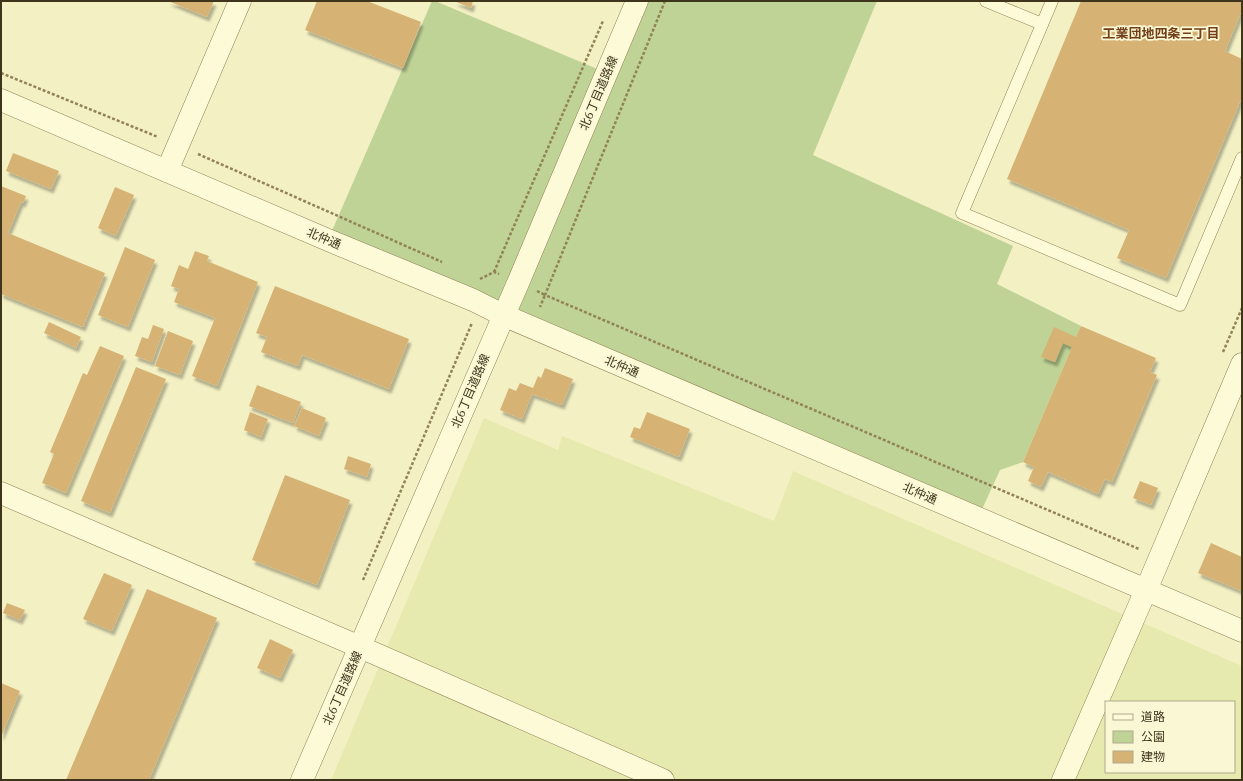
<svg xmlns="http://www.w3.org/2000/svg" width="1243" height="781" font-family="'IBM Plex Serif','Noto Sans JP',serif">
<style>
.farmland{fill:#e7eaaf;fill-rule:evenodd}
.green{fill:#bed395}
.building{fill:#d6b374;filter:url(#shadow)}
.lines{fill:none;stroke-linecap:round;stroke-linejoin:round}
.service-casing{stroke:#918257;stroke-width:13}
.minor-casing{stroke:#918257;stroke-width:23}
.tertiary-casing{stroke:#918257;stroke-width:23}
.path{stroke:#918257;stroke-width:2.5;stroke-dasharray:3 2;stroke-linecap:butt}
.service{stroke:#fdfad8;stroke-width:12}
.minor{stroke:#fdfad8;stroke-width:22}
.tertiary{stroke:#fdfad8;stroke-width:22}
.labels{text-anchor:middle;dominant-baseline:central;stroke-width:3.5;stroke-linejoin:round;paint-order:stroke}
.street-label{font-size:12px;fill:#3f351d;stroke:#faf7d4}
.neighbourhood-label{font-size:13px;font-weight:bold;fill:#713e17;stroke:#faf7d4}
</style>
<defs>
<filter id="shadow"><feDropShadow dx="2.5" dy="4.5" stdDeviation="1" flood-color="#0004"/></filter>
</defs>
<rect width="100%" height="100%" fill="#f3f0c3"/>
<path class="farmland" d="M484,418L558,450L562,436L774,521L793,471L1242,666V780H331ZM1106,702H1234V772H1106Z"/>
<path class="green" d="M432,1H435L607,73L637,1H877L813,155L1013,246L997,284L1081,326L1023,462L1000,470L978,518L328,240Z"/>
<g class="building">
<path d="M168,1H214L207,17Z"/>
<path d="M317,1H367L421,22L403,68L305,30Z"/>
<path d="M454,1H473L471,8Z"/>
<path d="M1081,1H1242V10L1225,51L1242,59V97L1166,278L1117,258L1129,230L1007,179Z"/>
<path d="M13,153L59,171L51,189L6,171Z"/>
<path d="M1,186L26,196L23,203L21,202L8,233L105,273L83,327L1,294Z"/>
<path d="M115,187L134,195L116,236L98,228Z"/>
<path d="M125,247L155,260L128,327L98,315Z"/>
<path d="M195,251L209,256L207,261L258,282L217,386L192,376L215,318L174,302L179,289L171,286L179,265L188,269Z"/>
<path d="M275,286L409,339L389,389L302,355L298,366L261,352L267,337L256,333Z"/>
<path d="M49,322L81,337L76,348L44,333Z"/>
<path d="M153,325L164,329L152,362L135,356L142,337L148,339Z"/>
<path d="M1081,326L1156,358L1150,372L1157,375L1112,482L1105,479L1098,494L1048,472L1041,487L1028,481L1034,467L1023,462L1072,347L1063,343L1055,362L1041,357L1054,327L1076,337Z"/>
<path d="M168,331L193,341L180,375L155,366Z"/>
<path d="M100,346L124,356L66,493L42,483L54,454L50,452L83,373L87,375Z"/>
<path d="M136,367L166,379L110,513L81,501Z"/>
<path d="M545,368L573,379L562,405L532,394L522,419L500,410L509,388L516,391L520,383L533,388L538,376L541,378Z"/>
<path d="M257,385L301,402L293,423L249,406Z"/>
<path d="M302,408L326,418L319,436L294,426Z"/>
<path d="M250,412L268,419L261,437L244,430Z"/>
<path d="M647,412L690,429L679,457L630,437L634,427L640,429Z"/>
<path d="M348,456L371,464L367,477L344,469Z"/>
<path d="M285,475L350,500L317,585L252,560Z"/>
<path d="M1140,481L1158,488L1151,505L1133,498Z"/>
<path d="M1211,543L1242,557V591L1198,573Z"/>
<path d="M104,573L132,585L112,631L83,619Z"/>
<path d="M147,589L217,618L149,780H66Z"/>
<path d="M7,603L25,610L20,620L3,613Z"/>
<path d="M270,639L293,650L280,678L257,668Z"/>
<path d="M1,683L20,691L1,737Z"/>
</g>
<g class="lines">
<g class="service-casing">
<g id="service">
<path d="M986,1L1042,24"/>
<path d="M1052,1L962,213L1180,305L1242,158"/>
</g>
</g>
<g class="minor-casing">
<g id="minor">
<path d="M167,171L240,1"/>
<path d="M1,493L360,647L663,780"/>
<path d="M1063,780L1146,590L1242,364"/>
</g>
</g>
<g class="tertiary-casing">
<g id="tertiary">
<path d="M1,100L328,240L473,300L503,315L1242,631"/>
<path d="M302,780L518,283L637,1"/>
</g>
</g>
<g class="path">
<path d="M665,1L545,295L1139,549"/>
<path d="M1,73L158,137"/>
<path d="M198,154L442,262"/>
<path d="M494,272L603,21"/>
<path d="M480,279L494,272L499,274"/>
<path d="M537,291L545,295L540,307"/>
<path d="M1223,352L1242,308"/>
<path d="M363,580L472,323"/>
</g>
<use href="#service" class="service"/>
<use href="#minor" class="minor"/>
<use href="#tertiary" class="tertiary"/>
</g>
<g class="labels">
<g class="street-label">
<text transform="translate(598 93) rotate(-67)">北6丁目道路線</text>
<text transform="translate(324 238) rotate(23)">北仲通</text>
<text transform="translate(622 366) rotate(23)">北仲通</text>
<text transform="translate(470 391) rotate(-67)">北6丁目道路線</text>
<text transform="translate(920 493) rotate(23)">北仲通</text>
<text transform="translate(342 688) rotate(-66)">北6丁目道路線</text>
</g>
<g class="neighbourhood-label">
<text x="1161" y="33">工業団地四条三丁目</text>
</g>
</g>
<rect width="1243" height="781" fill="none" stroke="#3f351d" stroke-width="4"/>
<rect x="1105" y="701" width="130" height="72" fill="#faf7d4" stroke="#afa98b"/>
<rect x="1113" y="714" width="20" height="6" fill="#fdfad8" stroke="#afa98b"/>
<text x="1141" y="721" font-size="12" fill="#3f351d">道路</text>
<rect x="1113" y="731" width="20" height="12" fill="#bed395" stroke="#afa98b"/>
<text x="1141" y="741" font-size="12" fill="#3f351d">公園</text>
<rect x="1113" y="751" width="20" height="12" fill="#d6b374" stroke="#afa98b"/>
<text x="1141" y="761" font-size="12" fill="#3f351d">建物</text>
</svg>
